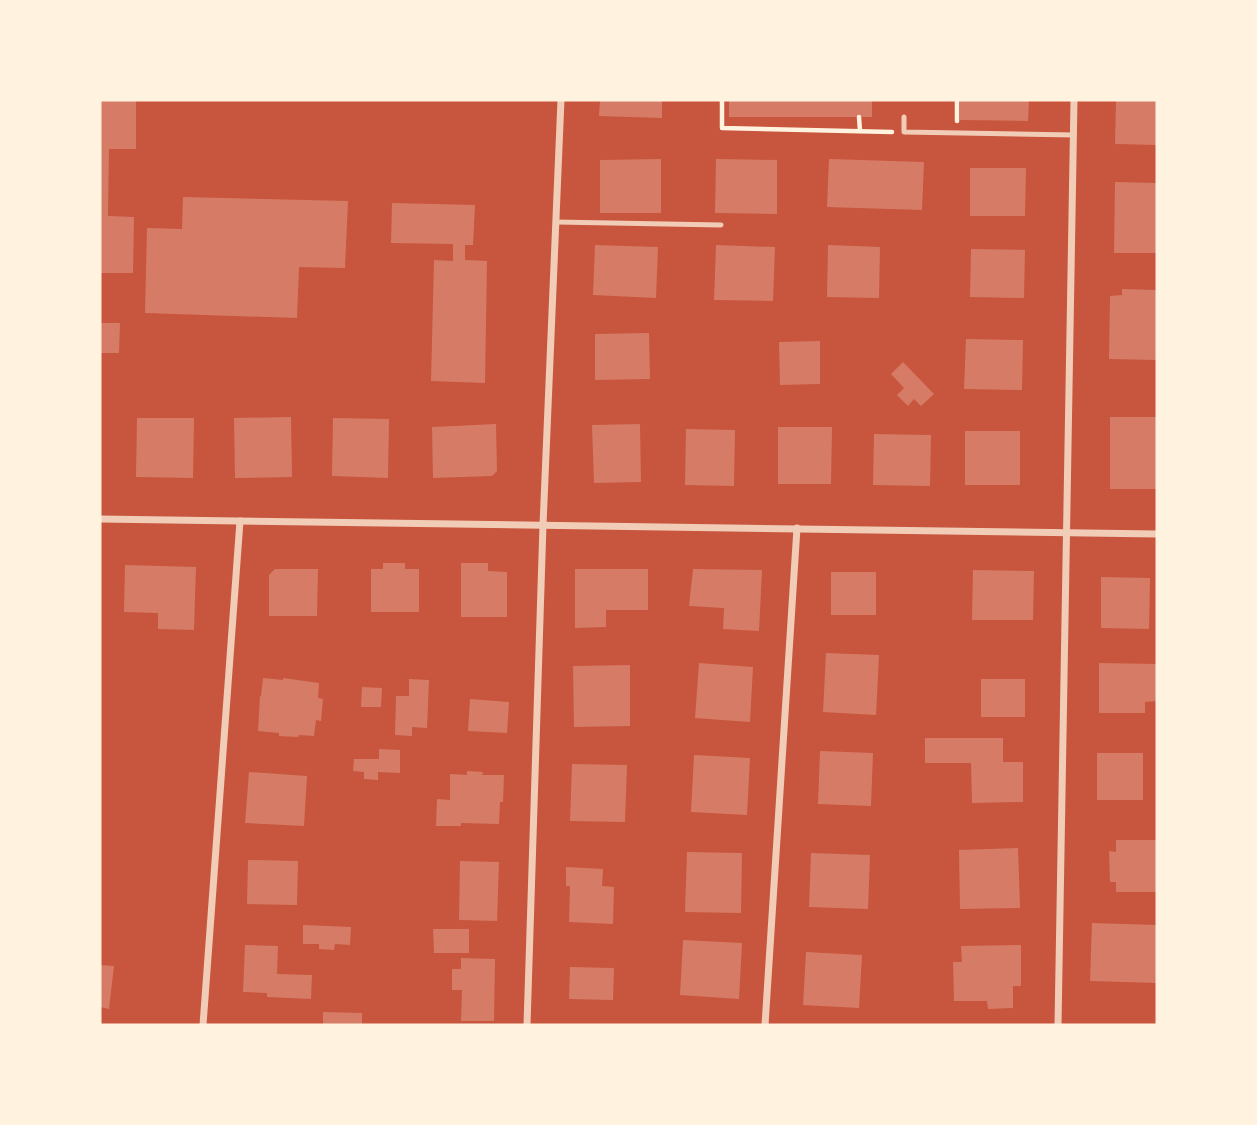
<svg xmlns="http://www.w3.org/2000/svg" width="1257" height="1125" font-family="Rubik,sans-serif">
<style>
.building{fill:#d67c66}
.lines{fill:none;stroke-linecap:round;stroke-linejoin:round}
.path{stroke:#fff3e0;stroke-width:4.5}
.service{stroke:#f1ccb7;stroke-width:5}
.minor{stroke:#f1ccb7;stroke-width:7}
</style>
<rect width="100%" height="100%" fill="#c8553d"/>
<g class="building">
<path d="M100,100H136V149H109L108,216L134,217L133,273H100Z"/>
<path d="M600,100H662V118L599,116Z"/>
<rect x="729" y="100" width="143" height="17"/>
<path d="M960,100H1029L1028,121L960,120Z"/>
<path d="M1116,100H1157V145L1115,144Z"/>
<path d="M661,159V213H600V160Z"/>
<path d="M716,159L777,160V214L715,213Z"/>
<path d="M829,159L924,162L922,210L827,207Z"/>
<path d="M970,168H1026L1025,216H970Z"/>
<path d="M1115,182L1157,183V253H1114Z"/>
<path d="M183,197L348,201L345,268L299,267L297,318L145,313L147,228L182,229Z"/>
<path d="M392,203L475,205L473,245H465V260L487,261L485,383L431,381L434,260L453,261V244L391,243Z"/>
<path d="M595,245L658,247L656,298L593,295Z"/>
<path d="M716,245L775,247L773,301L714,300Z"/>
<path d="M828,245L880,247L879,298L827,297Z"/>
<path d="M971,249L1025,250L1024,298L970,297Z"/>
<path d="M1122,289L1157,290V360L1109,359L1110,296L1122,295Z"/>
<path d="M100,323H120L119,353H100Z"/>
<path d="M649,333L650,379L595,380V334Z"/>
<path d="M966,339L1023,340L1022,390L964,389Z"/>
<path d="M820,341V384L780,385L779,342Z"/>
<path d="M903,362L934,394L921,406L914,399L908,406L897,395L904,388L891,374Z"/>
<path d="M291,417L292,477L235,478L234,418Z"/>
<rect x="1110" y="417" width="47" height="72"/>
<path d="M137,418H194L193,478L136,477Z"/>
<path d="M333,418L389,419L388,478L332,476Z"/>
<path d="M496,424L497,471L492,476L433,478L432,427Z"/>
<path d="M640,424L641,482L594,483L592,425Z"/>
<path d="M778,427H832L831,484H778Z"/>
<path d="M686,429L735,430L734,486L685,485Z"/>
<rect x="965" y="431" width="55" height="54"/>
<path d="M874,434L931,435L930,486L873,485Z"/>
<path d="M383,563H405V569H419V612H371V569H383Z"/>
<path d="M461,563H488V571L507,572V617H461Z"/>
<path d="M125,565L196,567L194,630L158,629V613L124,612Z"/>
<path d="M275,569H318L317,616H269V575Z"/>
<path d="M575,569H648V610H606V627L575,628Z"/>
<path d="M693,569L762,570L759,631L723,629L724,608L689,606Z"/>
<path d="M973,570L1034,571L1033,620H972Z"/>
<rect x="831" y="572" width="45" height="43"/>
<path d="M1101,577L1150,578L1149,629L1101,628Z"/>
<path d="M826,653L879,655L876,715L823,712Z"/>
<path d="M699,663L753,667L750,722L695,718Z"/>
<path d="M1099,663L1157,664V701L1145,702V713H1099Z"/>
<path d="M630,665V726L574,727L573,666Z"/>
<path d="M263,678L283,680V678L319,683L318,698L323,699L321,721L316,720L314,736L299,735L298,737L279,736V733L258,731L260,696H261Z"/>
<path d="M409,679L429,680L427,728L412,727V736L395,735L396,696H409Z"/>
<rect x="981" y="679" width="44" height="38"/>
<path d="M362,687L382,688L381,707H361Z"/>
<path d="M470,699L509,702L507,733L468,731Z"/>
<path d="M925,738H1003V762H1023V802L972,803L971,763H925Z"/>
<path d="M379,749L400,750V773L378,772V780L364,779V772L353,771L354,759H379Z"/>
<path d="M820,751L873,753L871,806L818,804Z"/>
<rect x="1097" y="753" width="46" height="47"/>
<path d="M694,755L750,758L747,815L691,812Z"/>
<path d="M572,764L627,765L625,822L570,821Z"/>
<path d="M467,771L483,772L482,775H504L503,802H500L499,824L461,823V826H436L437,799L450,800V774L467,775Z"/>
<path d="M249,772L307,776L304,826L245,823Z"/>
<path d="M1116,840H1156V853H1157L1156,892H1116V882H1110L1109,851L1116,852Z"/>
<path d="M1018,848L1020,908L960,909L959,850Z"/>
<path d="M687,852L742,853L741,913L685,912Z"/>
<path d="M811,853L870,855L868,909L809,907Z"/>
<path d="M248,860L298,861L297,905L247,904Z"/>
<path d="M460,861L499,862L497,921L459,920Z"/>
<path d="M566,867L603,869L602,886L614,887L613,924L569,922L570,886H566Z"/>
<path d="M1092,923L1157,925V983L1090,981Z"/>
<path d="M303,925L351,927L350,945L335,944L334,950L319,949V944H303Z"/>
<path d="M433,929H469V953H434Z"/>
<path d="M683,940L742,943L739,999L680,995Z"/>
<path d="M245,945L278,946L277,974L312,975L311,999L267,997V993L243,992Z"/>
<path d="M1021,945V986H1013V1008L988,1009L987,1001H954L953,962H962L961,946Z"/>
<path d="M806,952L862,955L859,1008L803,1005Z"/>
<path d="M461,958L495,959L494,1021H461L462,990H452V969H461Z"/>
<path d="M100,965L114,966L109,1009L100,1007Z"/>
<path d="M570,967L614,968L613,1000L569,999Z"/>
<path d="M323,1012L362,1013V1025H323Z"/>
</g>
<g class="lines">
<g class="path">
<path d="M722,100V128L892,132"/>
<path d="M859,117L860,131"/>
<path d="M957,121V100"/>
</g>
<g class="service">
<path d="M904,117V132L1074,135"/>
<path d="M556,222L721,225"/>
</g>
<g class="minor">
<path d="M100,519L1157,534"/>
<path d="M203,1025L240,521"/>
<path d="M527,1025L543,525L561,100"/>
<path d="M765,1025L797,528"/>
<path d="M1058,1025L1074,100"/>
</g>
</g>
<rect width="1257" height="1125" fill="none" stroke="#fff3e0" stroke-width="203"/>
</svg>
